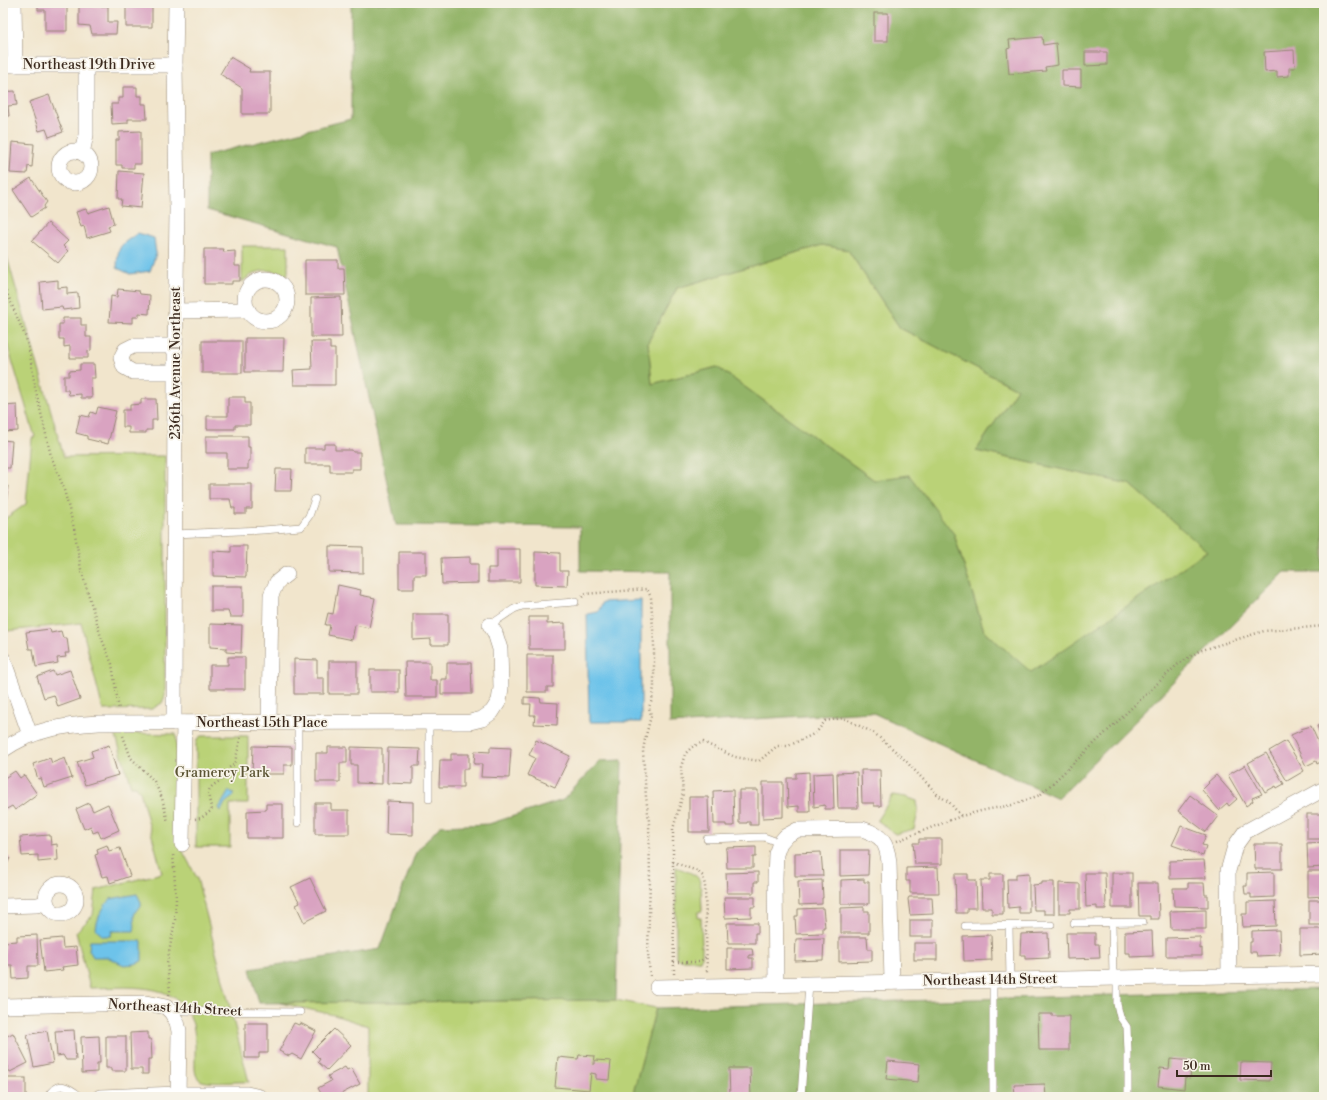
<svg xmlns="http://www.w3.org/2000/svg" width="1327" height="1100" font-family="'Libre Bodoni',serif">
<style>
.green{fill:#bad277;stroke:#7a7e4a}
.forest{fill:#93b468;stroke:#676f43;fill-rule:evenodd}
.water{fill:#6dc3ea;stroke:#547684}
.building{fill:#d9a3c1}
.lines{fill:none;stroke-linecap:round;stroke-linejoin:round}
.service-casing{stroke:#968875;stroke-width:8}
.minor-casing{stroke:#968875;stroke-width:16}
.path{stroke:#968875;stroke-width:2.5;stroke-dasharray:1 3;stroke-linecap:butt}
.service{stroke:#fff;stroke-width:7}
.minor{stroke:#fff;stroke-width:15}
.labels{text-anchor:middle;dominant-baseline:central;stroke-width:3.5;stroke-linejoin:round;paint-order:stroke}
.street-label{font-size:14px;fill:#3b2a1e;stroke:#f7f3e8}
.park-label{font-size:14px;fill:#5b5434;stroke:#f7f3e8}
</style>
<rect width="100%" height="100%" fill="#f7f3e8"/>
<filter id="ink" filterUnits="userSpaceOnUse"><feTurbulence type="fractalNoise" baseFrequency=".025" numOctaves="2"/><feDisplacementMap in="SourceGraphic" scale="8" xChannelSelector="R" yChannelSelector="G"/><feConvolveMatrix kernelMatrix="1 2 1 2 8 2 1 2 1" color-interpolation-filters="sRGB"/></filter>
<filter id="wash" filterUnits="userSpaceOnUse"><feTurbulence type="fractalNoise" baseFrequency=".012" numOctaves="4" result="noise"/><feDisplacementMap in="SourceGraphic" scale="16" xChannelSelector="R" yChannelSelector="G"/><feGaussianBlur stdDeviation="0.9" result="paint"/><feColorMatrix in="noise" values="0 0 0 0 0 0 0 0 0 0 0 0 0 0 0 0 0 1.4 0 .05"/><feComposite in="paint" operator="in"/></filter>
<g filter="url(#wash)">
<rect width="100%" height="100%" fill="#f1e5cc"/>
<g class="green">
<path d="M3,243L64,457L165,456V696L162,703L152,709L103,710L81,623L7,631L3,621V520L26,504L32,438L35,437L3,330Z"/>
<path d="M822,245L848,250L900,328L1017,389L976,451L1130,484L1208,550L1031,673L984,631L954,534L874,480L717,367L652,384L648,342L677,288Z"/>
<path d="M242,246H288V272L287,276C268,267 257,269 242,282Z"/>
<path d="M115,733L176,734L181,848L197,878L249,1082C238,1081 208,1085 200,1080C194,1076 195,1067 195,1061C195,1048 196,1034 192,1021C179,979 123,988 90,988L76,932L93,915L96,890L162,873L140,791L136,786H131Z"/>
<path d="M201,736H248V804H230V847H196V743L198,738Z"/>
<path d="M893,795L906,797L917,801L918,813L914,829L895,834L877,820Z"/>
<path d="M676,867C684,871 699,873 701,884L699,885L700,887H701L702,911L698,912V918H701L702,944L700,946H702V957L700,960H679L676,957Z"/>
<path d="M616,1000L656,1008L632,1097H368V1026L334,1015L280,1003Z"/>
</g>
<g class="forest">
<path d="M351,3H1324V572H1285L1058,798L871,712L670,724V572L580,571V527L396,525L337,247L207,210V155L351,119ZM822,245L848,250L900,328L1017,389L976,451L1130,484L1207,551L1031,672L984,631L954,534L909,475L874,480L717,367L652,384L648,342L677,288Z"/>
<path d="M622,760L616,1000L259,1003L250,969L380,949L416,852L440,826L489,824L563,800L600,761Z"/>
<path d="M1324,989V1097H632L656,1008Z"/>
</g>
<g class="water">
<path d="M138,233L154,238L156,254L150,271L130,274L117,268C118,245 119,246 138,233Z"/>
<path d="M641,600V722H589L587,614L598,612L603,602Z"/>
<path d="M229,791L234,793V796L225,803L221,811L219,808Z"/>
<path d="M137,894L141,902V906C129,915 137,920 134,931H112L111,936H103L96,930C96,920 103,907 110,899Z"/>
<path d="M90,941H142V961L135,964L124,965L107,957H93L89,950Z"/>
</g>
<g id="blocks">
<g class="building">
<path d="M38,3H67V31H45V10H38Z"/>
<path d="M126,3L152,4V27H126Z"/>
<path d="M79,6H108V22H117L116,34H92L90,26L79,25Z"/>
<rect x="874" y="13" width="14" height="28"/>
<path d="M1042,37L1043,45L1056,43L1058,65L1045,67L1046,71L1009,74L1007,49L1010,48L1009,40Z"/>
<path d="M1294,50L1295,68H1289V76L1277,77V71L1265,72L1264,52Z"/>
<path d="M1085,52H1107V65L1085,66Z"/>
<path d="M230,57L250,69L249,72H270V114H242V88L220,74Z"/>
<path d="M1062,70H1081V87L1062,86Z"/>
<path d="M123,87H137V96H142V104H146L147,119H128V123L112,124L111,104H118V98H123Z"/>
<path d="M15,91L17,105L8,106L9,116H3V92Z"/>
<path d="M49,95L63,132L49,137L46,129L39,131L29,102Z"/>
<path d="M141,131V164H134V168H122V165H116V140H119V132Z"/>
<path d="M12,142L34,144L32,167L28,166L27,174L10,173Z"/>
<path d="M119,171L144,173L141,208L121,206L122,199H118Z"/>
<path d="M31,178L47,202L44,206L45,208L31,217L13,190Z"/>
<path d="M109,206L114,224L108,226L110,231L87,238L84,226L81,227L76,212L86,209L88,213Z"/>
<path d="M48,223L68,241L63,246L68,251L58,263L32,241Z"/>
<path d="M204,249H224L223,252L235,251V266H240V281H232V284H204Z"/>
<path d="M305,260H338V268H344L345,295H305Z"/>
<path d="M58,280V288L67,287V294L78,293L79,308L63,310L62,307L42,309L40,282Z"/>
<path d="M118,289L139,291L140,294L150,295L149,314L139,313V317H133V323L109,322L111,296L117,297Z"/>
<path d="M341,297L342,337H311V298Z"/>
<path d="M63,318H81V325H86V337H91V350L88,351V358H70V346L64,347V339H59V324H63Z"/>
<path d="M245,338H284L283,372H245Z"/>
<rect x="202" y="341" width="40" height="32"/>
<path d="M311,342H330V349H335V385H294L293,370L312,369Z"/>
<path d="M80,364H94L95,378H91L92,398H81V394L69,395L68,390H64V376H69V371L80,370Z"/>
<path d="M228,397H245V403H250V425H235V429H207V416H228Z"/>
<path d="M141,399H156L157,420H152V430H146V433H129V427H123V410H130V405L141,404Z"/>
<path d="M17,405L18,431L3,432V406Z"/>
<path d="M98,407L116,411L108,444L87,439V436L76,433L80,415L89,417L91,412L96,414Z"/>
<path d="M206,436H248V447H250V461H248V469H227V453H206Z"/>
<path d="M3,440L12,441L10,468H3Z"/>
<path d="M324,444H335V450H352L353,452H360V469H352V472H330V464H305V448H324Z"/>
<path d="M276,469H292L291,491H275Z"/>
<path d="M209,484H252V509H246V514H235V508H232L230,499H209Z"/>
<path d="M3,486H8L4,521H3Z"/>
<path d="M231,546H247L246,577L213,576V551L231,552Z"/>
<path d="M329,546L363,547V573L329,572Z"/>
<path d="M497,549H520V582H488V568H497Z"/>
<path d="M399,552H426V575H414V589H399Z"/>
<path d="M535,552L560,553V571H568L567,586L535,585Z"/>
<path d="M470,557V564H478V583L442,584L441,558Z"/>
<path d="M338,585L361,590L360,595L375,598L369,628L355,625L352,640L328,635L330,625H325L328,613L333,614Z"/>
<path d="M211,586H243V617H230L228,611H211Z"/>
<path d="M413,614H448V645H431V639L413,640Z"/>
<path d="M529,617H547V624L565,623V649H529Z"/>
<path d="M210,624L242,625L241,653L226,652V648L210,647Z"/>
<path d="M50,629L51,633L61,631L63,638H67L69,653H65L66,657L57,658L58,663L36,667L33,649H29L26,632Z"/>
<path d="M527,655H553V687H547V692H527Z"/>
<path d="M228,657H245V689H210V665H228Z"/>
<path d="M294,659L317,660V678H324V694H294Z"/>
<rect x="329" y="661" width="28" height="33"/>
<path d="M405,662H430V680H437V697H406Z"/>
<path d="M447,663H471L472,694H441V679H447Z"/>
<path d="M70,670L80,699L58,707L54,695L44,698L37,677L53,671L55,675Z"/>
<rect x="370" y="670" width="29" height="22"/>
<path d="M524,697L540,698L541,702L558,703L557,725L534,724L535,715H530L531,704H524Z"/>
<path d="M1324,723V743L1317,726Z"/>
<path d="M1311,726L1324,755V760L1317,764L1316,761L1306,766L1291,735L1302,730L1301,729Z"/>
<path d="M536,740L570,756L555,787L527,775L535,758L529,755Z"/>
<path d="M1286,741L1304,771L1287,781L1269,751Z"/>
<path d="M109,745L118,775L85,785L77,762L93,757L91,751Z"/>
<path d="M253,746L292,747V765H284V774H252Z"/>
<path d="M328,747H347V763H340V782H316V753H328Z"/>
<path d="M351,747L382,748V784L357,783V765H351Z"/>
<path d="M490,747L511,748L509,778L481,777L482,764H474L475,751L490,752Z"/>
<path d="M388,748L420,749L419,766H413V784L387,783Z"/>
<path d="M1266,753L1284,784L1277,788L1276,786L1265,792L1248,763Z"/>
<path d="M451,754H469V769H463V787H439L440,760H451Z"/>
<path d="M50,758L52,763L65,758L72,778L44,787L41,778L38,779L33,764Z"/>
<path d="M1245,765L1262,794L1252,798L1253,801L1246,806L1228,775Z"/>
<path d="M861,770H880L881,806H874V803H862Z"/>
<path d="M15,771L20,778L24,775L37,794L15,810L12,806L5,810L3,807V791L5,789L3,787V779Z"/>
<path d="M809,772L810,812H799V806L788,807L787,778H796V773Z"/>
<path d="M857,772L858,808H838L837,773Z"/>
<path d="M833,773L834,809H825V805L814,807L813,774Z"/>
<path d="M1216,775L1237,799L1229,806L1227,803L1219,810L1202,790L1209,783L1208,782Z"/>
<path d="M763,782H783V817L763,818Z"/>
<path d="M733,790L734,826H726V824H714L713,791Z"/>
<path d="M739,790H758V825H750V822H747V823H739Z"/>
<path d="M1190,795L1218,816L1206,832L1178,811Z"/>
<path d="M689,797H708L709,832H689Z"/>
<path d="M387,801L413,802V835L386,834Z"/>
<path d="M89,803L93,811L108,804L119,830L101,838L98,831L93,833L91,826L84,829L76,809Z"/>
<path d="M315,803H331V810H349V834H315Z"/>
<path d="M266,804H283V838H247V811L266,810Z"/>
<rect x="1307" y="814" width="17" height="25"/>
<path d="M1181,826L1206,835L1202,845L1206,846L1203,856L1172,845Z"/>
<path d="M50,835L51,845L57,844L58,860L38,862V855L22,856L20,837Z"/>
<path d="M919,839H942V864H915L913,843H919Z"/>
<path d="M1324,842V867L1308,868L1307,843Z"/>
<path d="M1254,844H1282V869H1255Z"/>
<path d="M107,845L109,851L120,848L130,876L110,883L108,876L102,877L95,855L98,854L97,849Z"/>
<path d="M756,847V857H753V868H727L726,848Z"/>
<path d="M840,850H869L868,875L840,876Z"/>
<path d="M821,852L823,876H795V853Z"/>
<path d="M3,855L10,858L3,873Z"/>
<path d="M1204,860L1206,878L1170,879V861Z"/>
<path d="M938,867L939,893H910V881H906V868Z"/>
<path d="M1308,871H1324V896L1308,897Z"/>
<path d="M758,872V882H754V893H727L726,873Z"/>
<path d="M1274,872V897L1251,898V894H1245L1244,886H1247V873Z"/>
<path d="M1029,873V913H1019V907L1008,908L1007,879H1016V874Z"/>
<path d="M1085,873H1105L1106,909H1097V906L1086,907Z"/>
<rect x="1112" y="873" width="20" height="35"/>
<path d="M955,874H968V880H976L977,908H967V913H956Z"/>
<path d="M990,874H1003V914H992V908H982L981,880H990Z"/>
<path d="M310,878L326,911L304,922L296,905L300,903L291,887Z"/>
<path d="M864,879V882H869V904H841V880Z"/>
<path d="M822,880L823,898H822V904L799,905L798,881Z"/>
<path d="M1042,882H1054V914H1044V910H1034L1033,885L1042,884Z"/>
<path d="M1059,883L1080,884V909H1070V913H1059Z"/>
<path d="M1138,883H1158L1159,919H1150V916H1139Z"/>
<path d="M1188,883H1204L1205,895H1208V907L1174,906L1173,888H1188Z"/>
<path d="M724,897H755V907H751V917L725,918Z"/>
<path d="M909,897H932L933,914L910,915L908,899Z"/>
<rect x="1309" y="900" width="15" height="25"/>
<path d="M1275,901L1276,926L1243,927L1242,914H1247V902Z"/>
<path d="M864,907V911H869V933H841V908Z"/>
<path d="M823,908L825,927H823V933L796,934L795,916H798V909Z"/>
<path d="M1206,910V929H1171L1170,911Z"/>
<rect x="910" y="920" width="23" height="17"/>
<path d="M727,923H758V933H755V943H728Z"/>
<path d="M1300,929H1324V954L1300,955Z"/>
<path d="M1279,930L1280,955L1257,956L1256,952H1250V942H1252V931Z"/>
<path d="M1152,931L1153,956L1130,957V953H1125V932Z"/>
<path d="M1048,933L1049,958L1025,959V955H1020L1021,934Z"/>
<path d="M1066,933H1095V944H1099L1100,958L1067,959Z"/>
<path d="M37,935L38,966H28V978L13,979L12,965H5L4,942L17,941V936Z"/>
<path d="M991,935L992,960L964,961L963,936Z"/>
<path d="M839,937H867L868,949H872V961L839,962Z"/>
<path d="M1200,937V949L1202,948V956H1166V938Z"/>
<path d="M62,938L63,948L76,947L78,965L62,967L63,970L44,972L40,940Z"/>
<path d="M824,938L823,960L795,961L796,939Z"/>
<rect x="914" y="943" width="23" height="17"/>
<path d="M727,948H752L753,955H749V958H753V968L727,969Z"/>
<path d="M1038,1014H1052V1016H1069V1050H1039Z"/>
<path d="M245,1023H268V1053H259V1058H245Z"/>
<path d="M294,1023L299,1025L300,1023L316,1031L301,1059L292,1054L289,1056L279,1051Z"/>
<path d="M334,1029L351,1045L327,1070L318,1062L320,1059L312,1051Z"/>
<path d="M74,1030L76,1060H66L63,1055L57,1056L55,1031Z"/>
<path d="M47,1031L53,1063L34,1067L27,1035Z"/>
<path d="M148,1032V1039H151L152,1059H148V1074H142V1069H131L130,1033Z"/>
<path d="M13,1033L28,1063L10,1072L3,1059V1038Z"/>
<path d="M99,1036L100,1063H97V1072L82,1073L81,1037Z"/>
<path d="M106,1036H126V1071H111V1068H106Z"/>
<path d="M579,1055L594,1056L593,1064H595V1060L611,1061L609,1080L596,1079V1074L591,1073L589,1090L555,1087L558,1057L578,1059Z"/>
<path d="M1170,1059L1192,1061L1190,1078L1185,1077L1184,1089L1158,1086L1160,1068L1169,1069Z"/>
<path d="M888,1061L920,1064L918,1082L886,1079Z"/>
<path d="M1241,1062L1271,1063L1270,1081L1240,1080Z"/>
<path d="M345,1067L347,1070L351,1068L360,1084L335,1097H323L318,1088L331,1081L328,1076Z"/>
<path d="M729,1068H750L751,1097H730Z"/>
<rect x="3" y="1078" width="23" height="19"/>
<path d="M1045,1084L1046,1097H1010V1094H1015L1014,1085Z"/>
</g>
</g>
</g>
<g filter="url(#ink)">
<use href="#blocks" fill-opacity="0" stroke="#968875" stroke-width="1"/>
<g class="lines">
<g class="service-casing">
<g id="service">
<path d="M175,534L263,530L301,527L309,516L315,499"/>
<path d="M490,625L514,609L522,606L575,602"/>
<path d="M429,722V799"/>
<path d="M298,723V823"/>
<path d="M707,839L764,837L780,843"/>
<path d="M1074,923L1143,922"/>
<path d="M1112,923L1113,978"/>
<path d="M965,926L1051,925"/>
<path d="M1009,926L1010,980"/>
<path d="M1117,978V1004L1120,1017L1127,1027L1128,1052V1097"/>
<path d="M993,980V1097"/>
<path d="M170,1008L185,1011L300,1012"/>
<path d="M48,1097C57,1079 69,1087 81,1097"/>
<path d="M801,1097L809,984"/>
</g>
</g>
<g class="minor-casing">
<g id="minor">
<path d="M14,3L15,65"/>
<path d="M3,65H175"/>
<circle cx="75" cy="167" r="16"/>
<path d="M82,153L86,135V66"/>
<circle cx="266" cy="300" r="21"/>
<path d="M176,311L248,310"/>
<path d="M175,372H133L124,367L121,358L125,350L133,346H175"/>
<path d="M3,659L30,735"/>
<path d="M174,723L175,358L177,210L175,65L176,3"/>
<path d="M269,723L271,595L277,582L287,574"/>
<path d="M3,750C32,729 65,725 99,723L470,722L482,719L492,712L499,701L501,688L500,649L495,633L490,625"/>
<path d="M182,844L184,723"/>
<circle cx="61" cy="899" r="15"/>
<path d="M3,906L37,905L46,903"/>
<path d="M1229,976L1228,871L1235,846L1245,832L1324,789"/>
<path d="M776,985L775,878L776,854L780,843L786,836L797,830L862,829C882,835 887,843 889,862L892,982"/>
<path d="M657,987L1324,974"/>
<path d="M3,1006L146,1003L166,1007L171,1012L177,1022L179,1031L178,1097"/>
<path d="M100,1097L178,1094H247L260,1097"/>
</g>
</g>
<g class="path">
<path d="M3,284L26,338L30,354L35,387L51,456L63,486L74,528L81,569L101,637L112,664L119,710"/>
<path d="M582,597L585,594L647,589L651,597L654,645V687L652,700L649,707L651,716L645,739L643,751L646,797L649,821L650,879L648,952L650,976"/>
<path d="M123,736L131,758L154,781L162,798L168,822"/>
<path d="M195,819L201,818L212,810C205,787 208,788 227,777L229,768C231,766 233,766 234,764C235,763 241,738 241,735"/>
<path d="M897,841L961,816L985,810L1012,805L1040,795L1177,665L1199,651L1264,631L1324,626"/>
<path d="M673,862L697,871L703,876L705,886L707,974"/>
<path d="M674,962H699L706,957"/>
<path d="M674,974L673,883V829L683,794L681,767L685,754L692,747L703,742L735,757L759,761L777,746H788L816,733L825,721L843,718L874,733L900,755L938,795L949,802L961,816"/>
<path d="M169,995L170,991L167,964L175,920L176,899L173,854"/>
</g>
<use href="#service" class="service"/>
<use href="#minor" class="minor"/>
</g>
</g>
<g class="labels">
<g class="street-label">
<text x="89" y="65">Northeast 19th Drive</text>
<text transform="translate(176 363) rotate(-90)">236th Avenue Northeast</text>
<text x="262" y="723">Northeast 15th Place</text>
<text transform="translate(990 980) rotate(-1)">Northeast 14th Street</text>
<text transform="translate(175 1008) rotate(3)">Northeast 14th Street</text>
</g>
<g class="park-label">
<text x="222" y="773">Gramercy Park</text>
</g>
</g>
<rect width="1327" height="1100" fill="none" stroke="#f7f3e8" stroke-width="16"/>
<path d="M1177 1070v6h94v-6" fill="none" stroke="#3b2a1e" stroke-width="2"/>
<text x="1183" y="1070" font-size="12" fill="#3b2a1e" stroke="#f7f3e8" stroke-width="3" paint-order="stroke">50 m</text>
</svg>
